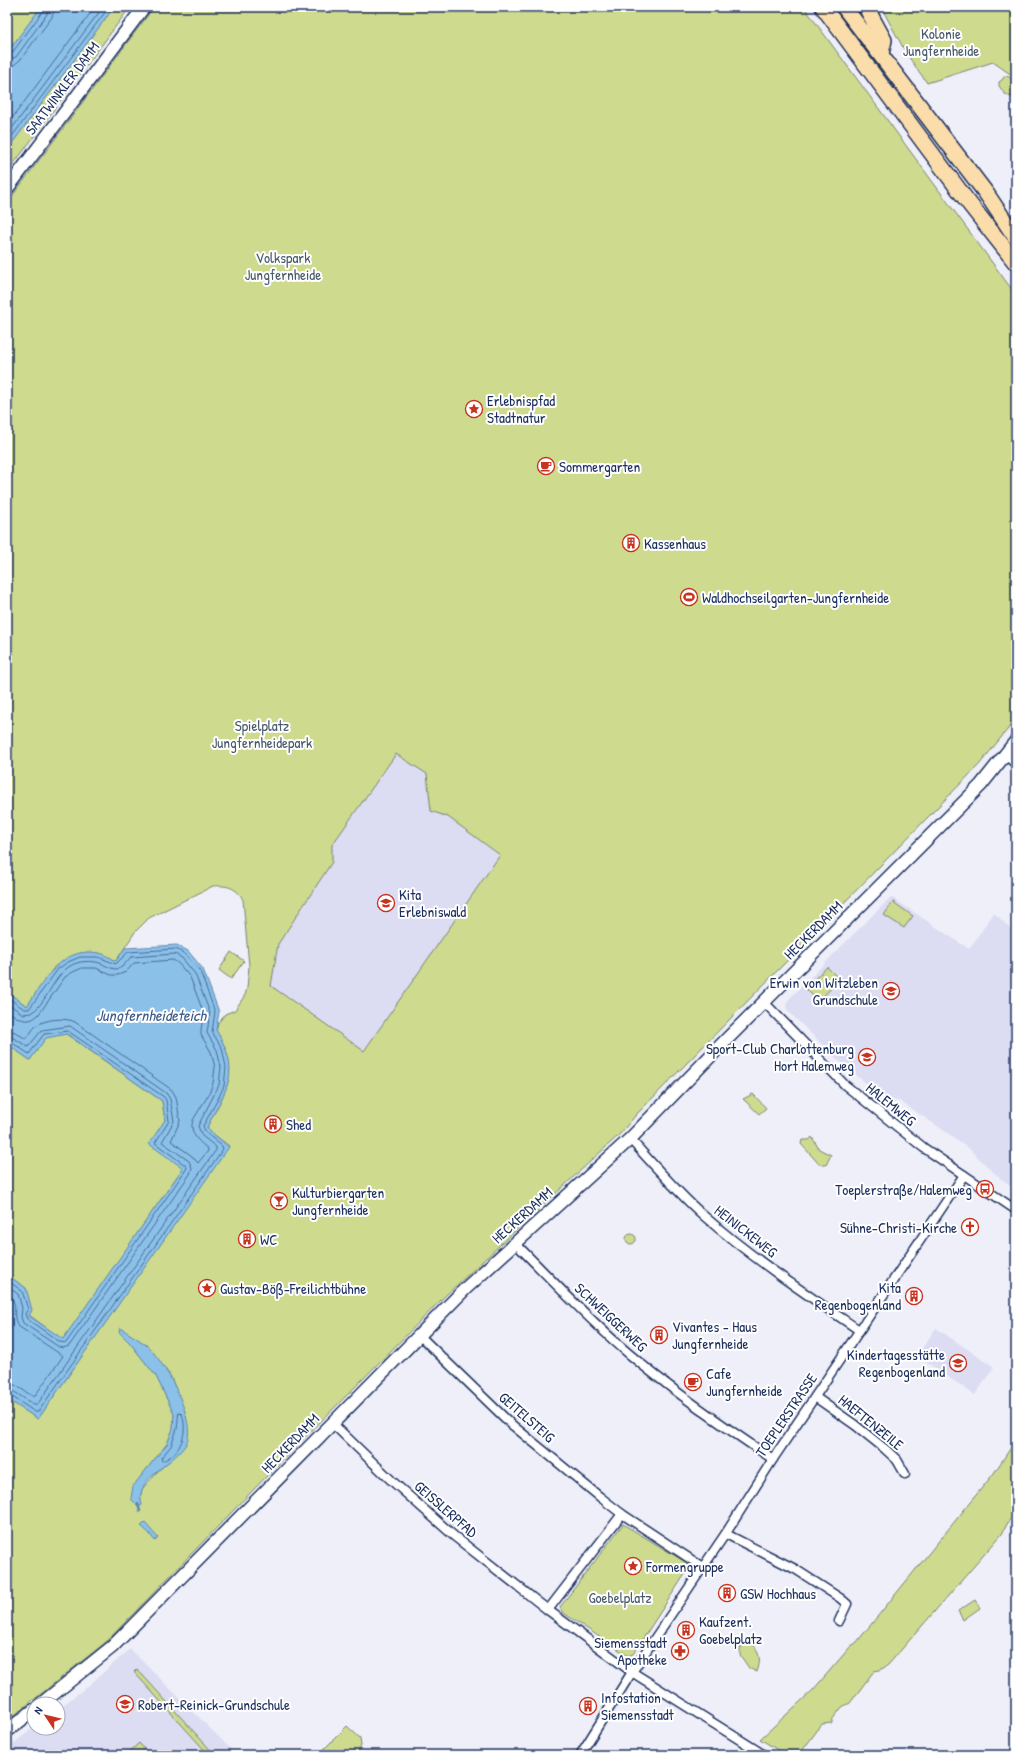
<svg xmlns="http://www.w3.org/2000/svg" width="1023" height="1762" font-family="'Patrick Hand',sans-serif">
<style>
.built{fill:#dcdcf2}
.green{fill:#ceda8d;stroke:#748476;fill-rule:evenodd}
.water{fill:#8bc1e9;stroke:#5e87b1}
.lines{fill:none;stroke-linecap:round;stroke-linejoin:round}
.shore{stroke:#486996;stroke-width:1}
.stream{stroke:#5e87b1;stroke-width:2.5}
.street-casing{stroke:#1b2f5e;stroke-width:11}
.secondary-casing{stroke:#1b2f5e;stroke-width:15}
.highway-casing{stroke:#1b2f5e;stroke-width:18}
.street{stroke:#fff;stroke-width:8}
.secondary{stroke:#fff;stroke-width:12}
.highway{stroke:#fbddab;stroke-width:15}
.labels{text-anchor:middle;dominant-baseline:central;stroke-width:4;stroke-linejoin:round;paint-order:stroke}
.park-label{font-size:15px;fill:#485a6a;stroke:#fff}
.street-label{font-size:15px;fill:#1b2f5e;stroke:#fff}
.poi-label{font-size:15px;fill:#1b2f5e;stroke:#fff;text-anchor:start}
.water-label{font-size:16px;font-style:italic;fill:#3d5b88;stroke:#fff}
</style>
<rect width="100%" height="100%" fill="#efeff9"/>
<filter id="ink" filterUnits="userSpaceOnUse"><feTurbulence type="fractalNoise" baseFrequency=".025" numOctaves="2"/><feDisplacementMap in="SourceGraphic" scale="8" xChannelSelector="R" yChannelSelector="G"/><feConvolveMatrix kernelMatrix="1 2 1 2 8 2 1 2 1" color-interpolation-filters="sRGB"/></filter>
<g filter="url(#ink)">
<g class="built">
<path d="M396,754L427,774L431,811L448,817L500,855L364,1051L271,986L278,944L332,862V845Z"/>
<path d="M891,897L969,949L994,913L1016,934V1189L1000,1178L965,1145L924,1117L899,1101L885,1099L836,1058L787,1010L786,1005L789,999Z"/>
<path d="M936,1328L994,1367L975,1395L917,1356Z"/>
<path d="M130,1649L237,1755H7V1749L34,1727V1728H58V1709L88,1686Z"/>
</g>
<g class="green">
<path d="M7,7H41L7,53Z"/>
<path d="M114,7H130L7,173V150Z"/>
<path d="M154,7H804L1016,295V719L979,765L635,1116L620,1134L446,1295L259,1484L106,1642L7,1721V1399L38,1419L229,1146L208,1130L207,1127C227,1088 241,1072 216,1030L218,1023L225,1014L235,1010L245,995L247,988L249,966L243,900C237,887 226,885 213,886L149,918L135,932L116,961L99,953H80L55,966L27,1006L7,992V203ZM396,754L427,774L431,811L448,817L500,855L364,1051L271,986L278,944L332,862V845ZM119,1332L146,1345L170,1375L185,1412L173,1458L158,1471L142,1489L140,1499L141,1476L167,1444L173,1429L174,1414L156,1376L130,1343Z"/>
<path d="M881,7H1016V78L993,62L927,83L906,53Z"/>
<path d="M1007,76L1011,78L1012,83L1016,85V93L1011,97L1005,94L999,86V82L1002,80L1004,77Z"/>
<path d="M893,902L913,916L904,928L884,915Z"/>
<path d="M231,952L244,961L231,979L219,970Z"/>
<path d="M827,967L840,980L818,1001L805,988Z"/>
<path d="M66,1034L162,1101L165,1120L183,1168L63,1340L29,1315L26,1288L7,1275V1044L30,1060L46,1037Z"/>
<path d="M753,1094L766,1108L759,1114L743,1099Z"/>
<path d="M812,1137L819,1149L831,1155L826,1165L819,1164L801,1144L802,1140H809Z"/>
<circle cx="631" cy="1239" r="5"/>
<path d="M1016,1440V1511L1008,1522L1002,1534L888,1665L880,1670L874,1671L850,1703L842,1707L832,1720V1723L822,1724L799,1755H786L760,1739L813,1690L851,1646L856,1643L994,1473Z"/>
<path d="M623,1524L687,1563L689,1568L633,1654L628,1656L562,1612L560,1607Z"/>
<path d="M975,1600L980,1608L963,1620L958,1611Z"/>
<path d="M745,1644L754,1645C760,1655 761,1661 757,1672L749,1668L740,1655V1648Z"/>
<path d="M137,1669L215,1755H209L134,1672Z"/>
<path d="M347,1726L360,1738L361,1746L357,1755H318Z"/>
<path d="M139,1743L150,1755H126Z"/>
</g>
<g class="water">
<path d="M41,7H114L7,150V53Z"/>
<path d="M177,945L188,951L203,969L219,1012L216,1030C242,1073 227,1087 207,1127L209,1130L229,1147L38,1419L7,1399V1275L26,1288L32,1310L29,1316L63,1339L183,1168L149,1144L165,1120L162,1101L67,1034L46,1038L30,1060L7,1044V992L27,1006C45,980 61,946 99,953C105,954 111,958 116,961L125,948Z"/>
<path d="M120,1328C128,1333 137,1338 145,1344C164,1359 198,1422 186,1444C174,1465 133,1477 142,1505L139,1507L131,1499L133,1486L167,1444L173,1429L174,1414L156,1376L130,1343L119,1332Z"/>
<path d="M145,1523L158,1538L155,1541L149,1533L141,1526Z"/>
</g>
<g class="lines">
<g class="shore">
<path d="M7,55L12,53L43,11L44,7"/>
<path d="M7,60L16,57L47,14L49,7"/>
<path d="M7,66L14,65L20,60L52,17L55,7"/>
<path d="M7,125L95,7"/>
<path d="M7,135L103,7"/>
<path d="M7,143L109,7"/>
<path d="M7,997L24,1009H29L58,969L68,962L80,957H98L116,964L128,952L176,949L185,954L200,971L215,1012L212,1032L222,1048L226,1067L224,1086L218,1099L203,1126L206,1133L222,1146L223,1149L38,1412H35L11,1396L7,1395"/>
<path d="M7,1003L23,1014L32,1013C55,994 56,956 96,962C103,963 109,969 117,969L122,967L131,957L175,954L182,958L195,974L210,1013L207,1033L217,1050L221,1067L219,1085L198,1126L202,1136L216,1147V1150L37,1405H34L13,1391L7,1390"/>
<path d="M7,1011C18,1018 28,1026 39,1014L65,977L73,972L82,968H96L111,975H118L126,972L134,963L173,960L178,963L190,977L204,1014L201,1029V1035L211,1052L215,1067L213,1083L209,1094L193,1120C189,1133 198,1141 208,1149V1151L198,1163L192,1156L171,1141L180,1121L176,1097L172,1090L75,1022C66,1017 44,1019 36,1026C32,1029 30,1035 26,1039L15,1032L7,1030"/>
<path d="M7,1036L12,1037L28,1047L42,1030L70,1026L166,1093L170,1099L174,1121L162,1142L189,1161L192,1168L190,1174L69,1346L63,1348L59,1347L23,1323L21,1317L22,1308L18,1294L7,1286"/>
<path d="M7,1041L11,1042L29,1054L44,1034L68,1031L164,1097L166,1100L169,1121L155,1143L185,1165L187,1168L66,1343L60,1342L27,1319L25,1314L28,1309L22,1291L7,1280"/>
<path d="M7,1293C21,1304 10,1313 18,1326L63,1356L34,1397L15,1385L7,1384"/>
<path d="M179,1413L182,1414C188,1431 182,1454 162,1461L161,1458L171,1446L177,1429Z"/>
</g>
<path class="stream" d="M138,1504L140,1511"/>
<g class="street-casing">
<g id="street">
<path d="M1005,755L1016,764"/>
<path d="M764,1002L845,1085L924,1148L1016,1210"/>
<path d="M630,1139C654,1165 677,1192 704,1216C752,1258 806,1294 859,1330"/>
<path d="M515,1243C552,1280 588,1319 628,1353C674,1392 723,1426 773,1459"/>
<path d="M419,1335L511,1424L600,1497L622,1514L704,1568"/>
<path d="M815,1397L855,1425L885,1449L897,1460L905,1474"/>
<path d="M332,1423L391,1480L454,1536L548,1610L632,1672L764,1755"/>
<path d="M726,1534L795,1569L840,1598L847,1604L839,1621"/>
<path d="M548,1610L622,1514"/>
<path d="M580,1755L632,1672L728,1530L773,1459L964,1175"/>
</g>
</g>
<g class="secondary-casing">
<g id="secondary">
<path d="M7,189L144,7"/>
<path d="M41,1704L112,1647L466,1288L630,1139L728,1038L981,785L1016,741"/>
<path d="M7,1731L34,1710"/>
</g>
</g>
<g class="highway-casing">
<g id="highway">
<path d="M823,7L968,202L1016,263"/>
<path d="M844,7L986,193L1016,238"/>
<path d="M866,7L884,40L881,54"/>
</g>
</g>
<use href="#street" class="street"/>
<use href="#secondary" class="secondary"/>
<use href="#highway" class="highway"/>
</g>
</g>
<defs>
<g id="sight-ring" transform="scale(0.9)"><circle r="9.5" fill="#fff" stroke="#c8321e" stroke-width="1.5"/><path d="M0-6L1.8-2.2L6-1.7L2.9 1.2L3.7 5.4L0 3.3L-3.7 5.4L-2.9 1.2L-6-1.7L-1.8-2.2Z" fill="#c8321e"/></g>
<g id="cafe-ring" transform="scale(0.9)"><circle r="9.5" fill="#fff" stroke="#c8321e" stroke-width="1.5"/><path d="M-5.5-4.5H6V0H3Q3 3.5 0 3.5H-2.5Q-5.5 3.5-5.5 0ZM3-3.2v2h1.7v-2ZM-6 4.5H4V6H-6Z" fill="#c8321e"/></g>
<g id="building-ring" transform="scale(0.9)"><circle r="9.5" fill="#fff" stroke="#c8321e" stroke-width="1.5"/><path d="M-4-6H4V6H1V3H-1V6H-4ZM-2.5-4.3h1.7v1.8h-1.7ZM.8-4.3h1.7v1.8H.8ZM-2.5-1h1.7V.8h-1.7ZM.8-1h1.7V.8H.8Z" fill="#c8321e"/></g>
<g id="stadium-ring" transform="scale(0.9)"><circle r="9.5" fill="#fff" stroke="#c8321e" stroke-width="1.5"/><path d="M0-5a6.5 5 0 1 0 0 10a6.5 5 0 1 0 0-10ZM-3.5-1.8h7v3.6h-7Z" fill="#c8321e"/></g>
<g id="school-ring" transform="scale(0.9)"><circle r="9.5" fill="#fff" stroke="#c8321e" stroke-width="1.5"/><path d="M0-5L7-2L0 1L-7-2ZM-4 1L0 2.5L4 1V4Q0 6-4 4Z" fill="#c8321e"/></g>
<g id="bus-ring" transform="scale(0.9)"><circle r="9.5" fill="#fff" stroke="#c8321e" stroke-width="1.5"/><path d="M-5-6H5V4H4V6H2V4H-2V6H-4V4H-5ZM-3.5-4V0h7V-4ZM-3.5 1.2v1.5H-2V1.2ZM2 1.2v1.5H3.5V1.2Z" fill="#c8321e"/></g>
<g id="bar-ring" transform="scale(0.9)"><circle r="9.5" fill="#fff" stroke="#c8321e" stroke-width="1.5"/><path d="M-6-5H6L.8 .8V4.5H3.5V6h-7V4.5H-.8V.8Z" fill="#c8321e"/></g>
<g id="church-ring" transform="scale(0.9)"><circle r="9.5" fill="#fff" stroke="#c8321e" stroke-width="1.5"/><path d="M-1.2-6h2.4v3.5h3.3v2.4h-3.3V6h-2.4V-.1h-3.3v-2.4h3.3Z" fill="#c8321e"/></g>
<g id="pharmacy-ring" transform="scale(0.9)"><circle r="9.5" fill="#fff" stroke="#c8321e" stroke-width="1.5"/><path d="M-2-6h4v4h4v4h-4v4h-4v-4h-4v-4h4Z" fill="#c8321e"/></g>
</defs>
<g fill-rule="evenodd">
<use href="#sight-ring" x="474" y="409"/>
<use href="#cafe-ring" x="546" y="466"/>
<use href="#building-ring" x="631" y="543"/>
<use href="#stadium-ring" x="689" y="597"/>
<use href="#school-ring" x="386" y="903"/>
<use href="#school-ring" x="891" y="991"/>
<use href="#school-ring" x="867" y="1057"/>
<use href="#building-ring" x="273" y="1124"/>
<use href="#bus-ring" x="985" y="1189"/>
<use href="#bar-ring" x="279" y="1201"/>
<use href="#church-ring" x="970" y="1227"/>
<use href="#building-ring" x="247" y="1239"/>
<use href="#sight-ring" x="207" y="1288"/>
<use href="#building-ring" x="914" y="1296"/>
<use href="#building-ring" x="659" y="1335"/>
<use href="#school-ring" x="958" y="1363"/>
<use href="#cafe-ring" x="693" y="1382"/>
<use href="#sight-ring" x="633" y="1566"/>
<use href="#building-ring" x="727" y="1593"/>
<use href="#building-ring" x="686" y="1630"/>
<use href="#pharmacy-ring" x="680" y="1651"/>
<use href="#school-ring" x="125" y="1704"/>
<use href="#building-ring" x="588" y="1706"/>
</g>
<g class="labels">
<g class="park-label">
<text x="941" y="33">Kolonie<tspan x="941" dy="17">Jungfernheide</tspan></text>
<text x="283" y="257">Volkspark<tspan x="283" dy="17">Jungfernheide</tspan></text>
<text x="262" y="725">Spielplatz<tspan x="262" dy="17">Jungfernheidepark</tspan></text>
<text x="620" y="1597">Goebelplatz</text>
</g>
<g class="street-label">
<text transform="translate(62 88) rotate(-53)">SAATWINKLER DAMM</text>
<text transform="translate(813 930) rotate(-45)">HECKERDAMM</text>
<text transform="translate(891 1104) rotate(39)">HALEMWEG</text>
<text transform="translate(522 1215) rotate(-42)">HECKERDAMM</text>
<text transform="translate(746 1231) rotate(38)">HEINICKEWEG</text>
<text transform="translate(611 1317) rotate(43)">SCHWEIGGERWEG</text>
<text transform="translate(786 1415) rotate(-56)">TOEPLERSTRASSE</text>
<text transform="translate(527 1417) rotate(41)">GEITELSTEIG</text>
<text transform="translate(871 1422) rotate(39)">HAEFTENZEILE</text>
<text transform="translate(290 1443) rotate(-46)">HECKERDAMM</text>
<text transform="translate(446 1509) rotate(41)">GEISSLERPFAD</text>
</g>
<g class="poi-label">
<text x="487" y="400">Erlebnispfad<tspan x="487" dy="17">Stadtnatur</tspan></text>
<text x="559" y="466">Sommergarten</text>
<text x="644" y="543">Kassenhaus</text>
<text x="702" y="597">Waldhochseilgarten-Jungfernheide</text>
<text x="399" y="894">Kita<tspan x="399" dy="17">Erlebniswald</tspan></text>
<text x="878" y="982" text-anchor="end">Erwin von Witzleben<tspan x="878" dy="17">Grundschule</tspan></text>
<text x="854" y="1048" text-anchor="end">Sport-Club Charlottenburg<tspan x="854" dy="17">Hort Halemweg</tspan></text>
<text x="286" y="1124">Shed</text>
<text x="972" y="1189" text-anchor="end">Toeplerstraße/Halemweg</text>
<text x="292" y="1192">Kulturbiergarten<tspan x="292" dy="17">Jungfernheide</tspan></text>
<text x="957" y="1227" text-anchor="end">Sühne-Christi-Kirche</text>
<text x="260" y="1239">WC</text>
<text x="901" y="1287" text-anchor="end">Kita<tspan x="901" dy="17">Regenbogenland</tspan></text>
<text x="220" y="1288">Gustav-Böß-Freilichtbühne</text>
<text x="672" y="1326">Vivantes - Haus<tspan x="672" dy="17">Jungfernheide</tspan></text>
<text x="945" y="1354" text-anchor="end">Kindertagesstätte<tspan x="945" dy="17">Regenbogenland</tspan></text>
<text x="706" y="1373">Cafe<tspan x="706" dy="17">Jungfernheide</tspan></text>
<text x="646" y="1566">Formengruppe</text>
<text x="740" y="1593">GSW Hochhaus</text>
<text x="699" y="1621">Kaufzent.<tspan x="699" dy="17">Goebelplatz</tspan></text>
<text x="667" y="1642" text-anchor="end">Siemensstadt<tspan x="667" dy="17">Apotheke</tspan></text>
<text x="601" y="1697">Infostation<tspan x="601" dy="17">Siemensstadt</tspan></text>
<text x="138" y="1704">Robert-Reinick-Grundschule</text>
</g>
<g class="water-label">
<text x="151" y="1015">Jungfernheideteich</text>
</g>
</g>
<rect width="1023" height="1762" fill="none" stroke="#fff" stroke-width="24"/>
<rect x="12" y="12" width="999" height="1738" fill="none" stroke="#1b2f5e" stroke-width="1.5" filter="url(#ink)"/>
<g transform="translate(46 1716) rotate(305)"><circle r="19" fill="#ffffff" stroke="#a4acbf"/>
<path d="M0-3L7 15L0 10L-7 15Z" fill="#c8321e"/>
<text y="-6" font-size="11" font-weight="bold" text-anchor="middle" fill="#1b2f5e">N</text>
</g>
</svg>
